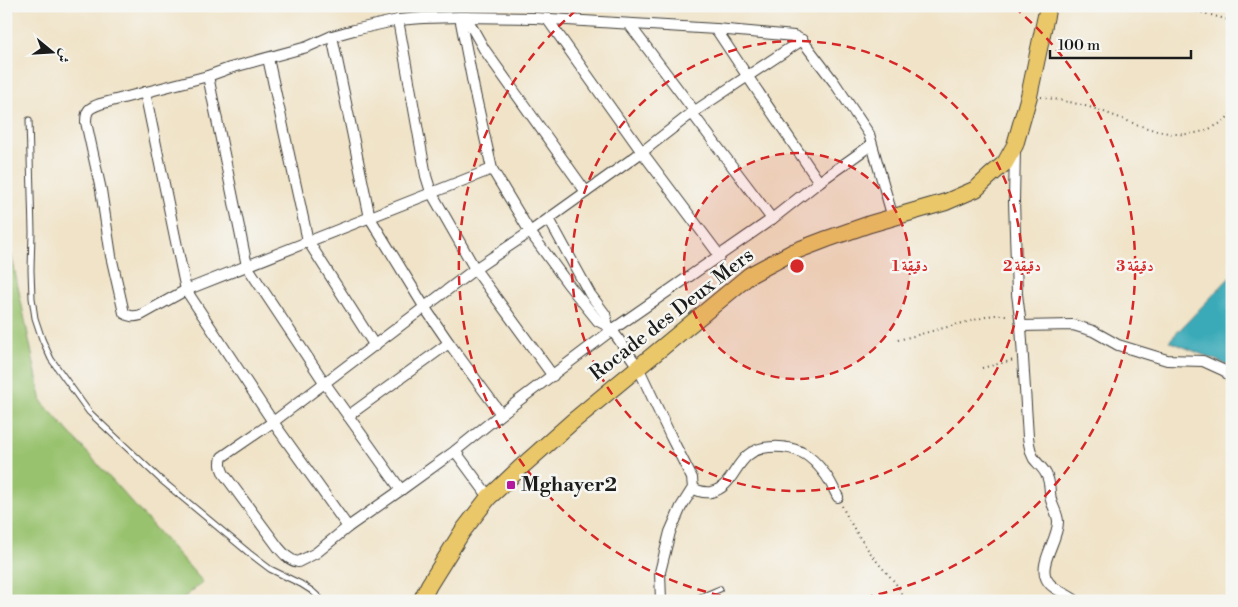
<svg xmlns="http://www.w3.org/2000/svg" width="1238" height="607" font-family="'Libre Bodoni',Amiri,serif">
<style>
.green{fill:#99c26e;stroke:#5a6f45}
.water{fill:#3aaab8;stroke:#2b636a}
.lines{fill:none;stroke-linecap:round;stroke-linejoin:round}
.service-casing{stroke:#3c3a36;stroke-width:7}
.minor-casing{stroke:#3c3a36;stroke-width:12}
.trunk-casing{stroke:#3c3a36;stroke-width:18}
.path{stroke:#3c3a36;stroke-width:2;stroke-dasharray:1 4;stroke-linecap:butt}
.service{stroke:#fff;stroke-width:5}
.minor{stroke:#fff;stroke-width:10}
.trunk{stroke:#eac769;stroke-width:16}
.ring{fill:none;stroke:#d62828;stroke-width:2.5;stroke-dasharray:9 6}
.poi-dot{fill:#b5179e;stroke:#f6f6f2;stroke-width:2}
.labels{text-anchor:middle;dominant-baseline:central;stroke-width:5;stroke-linejoin:round;paint-order:stroke}
.street-label{font-size:20px;fill:#1c1c1c;stroke:#f6f6f2}
.poi-label{font-size:20px;font-weight:bold;fill:#1c1c1c;stroke:#f6f6f2;text-anchor:start}
.centre{fill:#d62828;stroke:#f6f6f2;stroke-width:2.5}
.ring-label{font-size:15px;text-anchor:middle;font-weight:bold;fill:#d62828;stroke:#f6f6f2;stroke-width:5;stroke-linejoin:round;paint-order:stroke}
</style>
<rect width="100%" height="100%" fill="#f6f6f2"/>
<filter id="ink" filterUnits="userSpaceOnUse"><feTurbulence type="fractalNoise" baseFrequency=".02" numOctaves="2"/><feDisplacementMap in="SourceGraphic" scale="10" xChannelSelector="R" yChannelSelector="G"/><feConvolveMatrix kernelMatrix="1 2 1 2 8 2 1 2 1" color-interpolation-filters="sRGB"/></filter>
<filter id="wash" filterUnits="userSpaceOnUse"><feTurbulence type="fractalNoise" baseFrequency=".0096" numOctaves="4" result="noise"/><feDisplacementMap in="SourceGraphic" scale="20" xChannelSelector="R" yChannelSelector="G"/><feGaussianBlur stdDeviation="1.12" result="paint"/><feColorMatrix in="noise" values="0 0 0 0 0 0 0 0 0 0 0 0 0 0 0 0 0 1.4 0 .05"/><feComposite in="paint" operator="in"/></filter>
<g filter="url(#wash)">
<rect width="100%" height="100%" fill="#f0e3c7"/>
<g class="green">
<path d="M6,6H14L6,61Z"/>
<path d="M6,239L11,253L42,402L203,582L180,601H6Z"/>
</g>
<path class="water" d="M1232,275V369L1228,365L1169,341Z"/>
</g>
<g filter="url(#ink)">
<g class="lines">
<g class="service-casing">
<g id="service">
<path d="M29,120L32,232L31,270L32,298L35,318L42,339L51,359L89,412L160,479L249,553L270,569L301,584L312,591L323,601"/>
<path d="M691,601L720,589"/>
</g>
</g>
<g class="minor-casing">
<g id="minor">
<path d="M460,17L423,18L398,20L354,30L332,36L307,47L230,68L208,76L100,104C89,108 86,110 86,122L101,190L111,256L124,313C130,317 134,317 141,315L186,290L492,169"/>
<path d="M466,17L484,49L586,192L530,232L475,269L273,422L222,457C220,464 221,468 224,474L278,547C284,554 289,560 298,562L316,553L348,527L401,490L455,451L501,414L612,330L772,219L819,182L871,145"/>
<path d="M398,20L426,176L431,192L475,269L553,376"/>
<path d="M548,20L642,152L720,256"/>
<path d="M629,24L695,112"/>
<path d="M716,29L748,77L819,182"/>
<path d="M332,36L370,218L425,308L449,343L501,414"/>
<path d="M268,58L308,241L375,346"/>
<path d="M208,76L247,266L324,382L401,490"/>
<path d="M145,92L186,290L273,422L348,527"/>
<path d="M692,113L772,219"/>
<path d="M1015,148L1014,201L1017,294L1021,326L1028,437C1029,445 1030,452 1034,459C1038,464 1043,468 1046,474C1051,483 1049,491 1051,500C1053,508 1058,514 1058,522C1058,539 1039,563 1046,578C1051,590 1067,593 1076,601"/>
<path d="M586,192L642,152L692,113L802,40"/>
<path d="M549,219L590,294L605,314L608,326"/>
<path d="M1021,326L1073,325L1093,331L1118,345L1167,360L1203,361L1225,371L1232,379"/>
<path d="M348,416L449,343"/>
<path d="M455,451L489,497"/>
<path d="M693,488C699,492 704,493 711,492C731,488 734,466 748,455C762,444 787,445 803,453C811,457 819,466 825,474C830,480 834,490 838,497"/>
<path d="M661,601L660,572L670,532L681,507L693,488L692,478L671,437L638,367L612,330L608,326L598,321L568,284L530,232L492,169L474,89L460,17L534,18L716,29L794,36L802,40L834,82L869,134L893,218"/>
</g>
</g>
<g class="trunk-casing">
<path id="trunk" d="M421,601L429,585L462,532L489,497L498,489L519,469L572,422L750,275L793,252L827,239L870,224L946,202L976,189L991,175L1005,163L1015,145L1029,96L1048,6"/>
</g>
<g class="path">
<path d="M1157,6L1204,13L1232,21"/>
<path d="M1041,97C1061,100 1082,104 1101,111C1136,123 1175,145 1211,128C1220,124 1227,120 1232,111"/>
<path d="M898,340L993,315H1009"/>
<path d="M982,368L1014,360"/>
<path d="M842,506C851,525 862,542 875,559C885,573 901,584 903,601"/>
</g>
<use href="#service" class="service"/>
<use href="#minor" class="minor"/>
<use href="#trunk" class="trunk"/>
</g>
</g>
<circle cx="797" cy="266" r="113" fill="#d62828" fill-opacity=".12"/>
<g class="ring">
<circle cx="797" cy="266" r="113"/>
<circle cx="797" cy="266" r="225"/>
<path d="M750 601A338 338 0 0 1 580 7M1014 7A338 338 0 0 1 844 601"/>
</g>
<rect class="poi-dot" x="506" y="480" width="10" height="10" rx="2.5"/>
<g class="labels">
<g class="street-label">
<text transform="translate(672 315) rotate(-38)">Rocade des Deux Mers</text>
</g>
<g class="poi-label">
<text x="521" y="485">Mghayer2</text>
</g>
</g>
<circle cx="797" cy="266" r="8" class="centre"/>
<g class="ring-label">
<text x="910" y="271">1 دقيقة</text>
<text x="1022" y="271">2 دقيقة</text>
<text x="1135" y="271">3 دقيقة</text>
</g>
<rect width="1238" height="607" fill="none" stroke="#f6f6f2" stroke-width="25"/>
<g transform="translate(52 52) rotate(108)" stroke="#f6f6f2" stroke-width="4" paint-order="stroke">
<path d="M0-4L9 19L0 12L-9 19Z" fill="#1c1c1c"/>
<text y="-8" font-size="14" font-weight="bold" text-anchor="middle" fill="#1c1c1c">ش</text>
</g>
<path d="M1050 50v8h141v-8" fill="none" stroke="#1c1c1c" stroke-width="2.5"/>
<text x="1058" y="50" font-size="15" fill="#1c1c1c" stroke="#f6f6f2" stroke-width="4" paint-order="stroke">100 m</text>
</svg>
